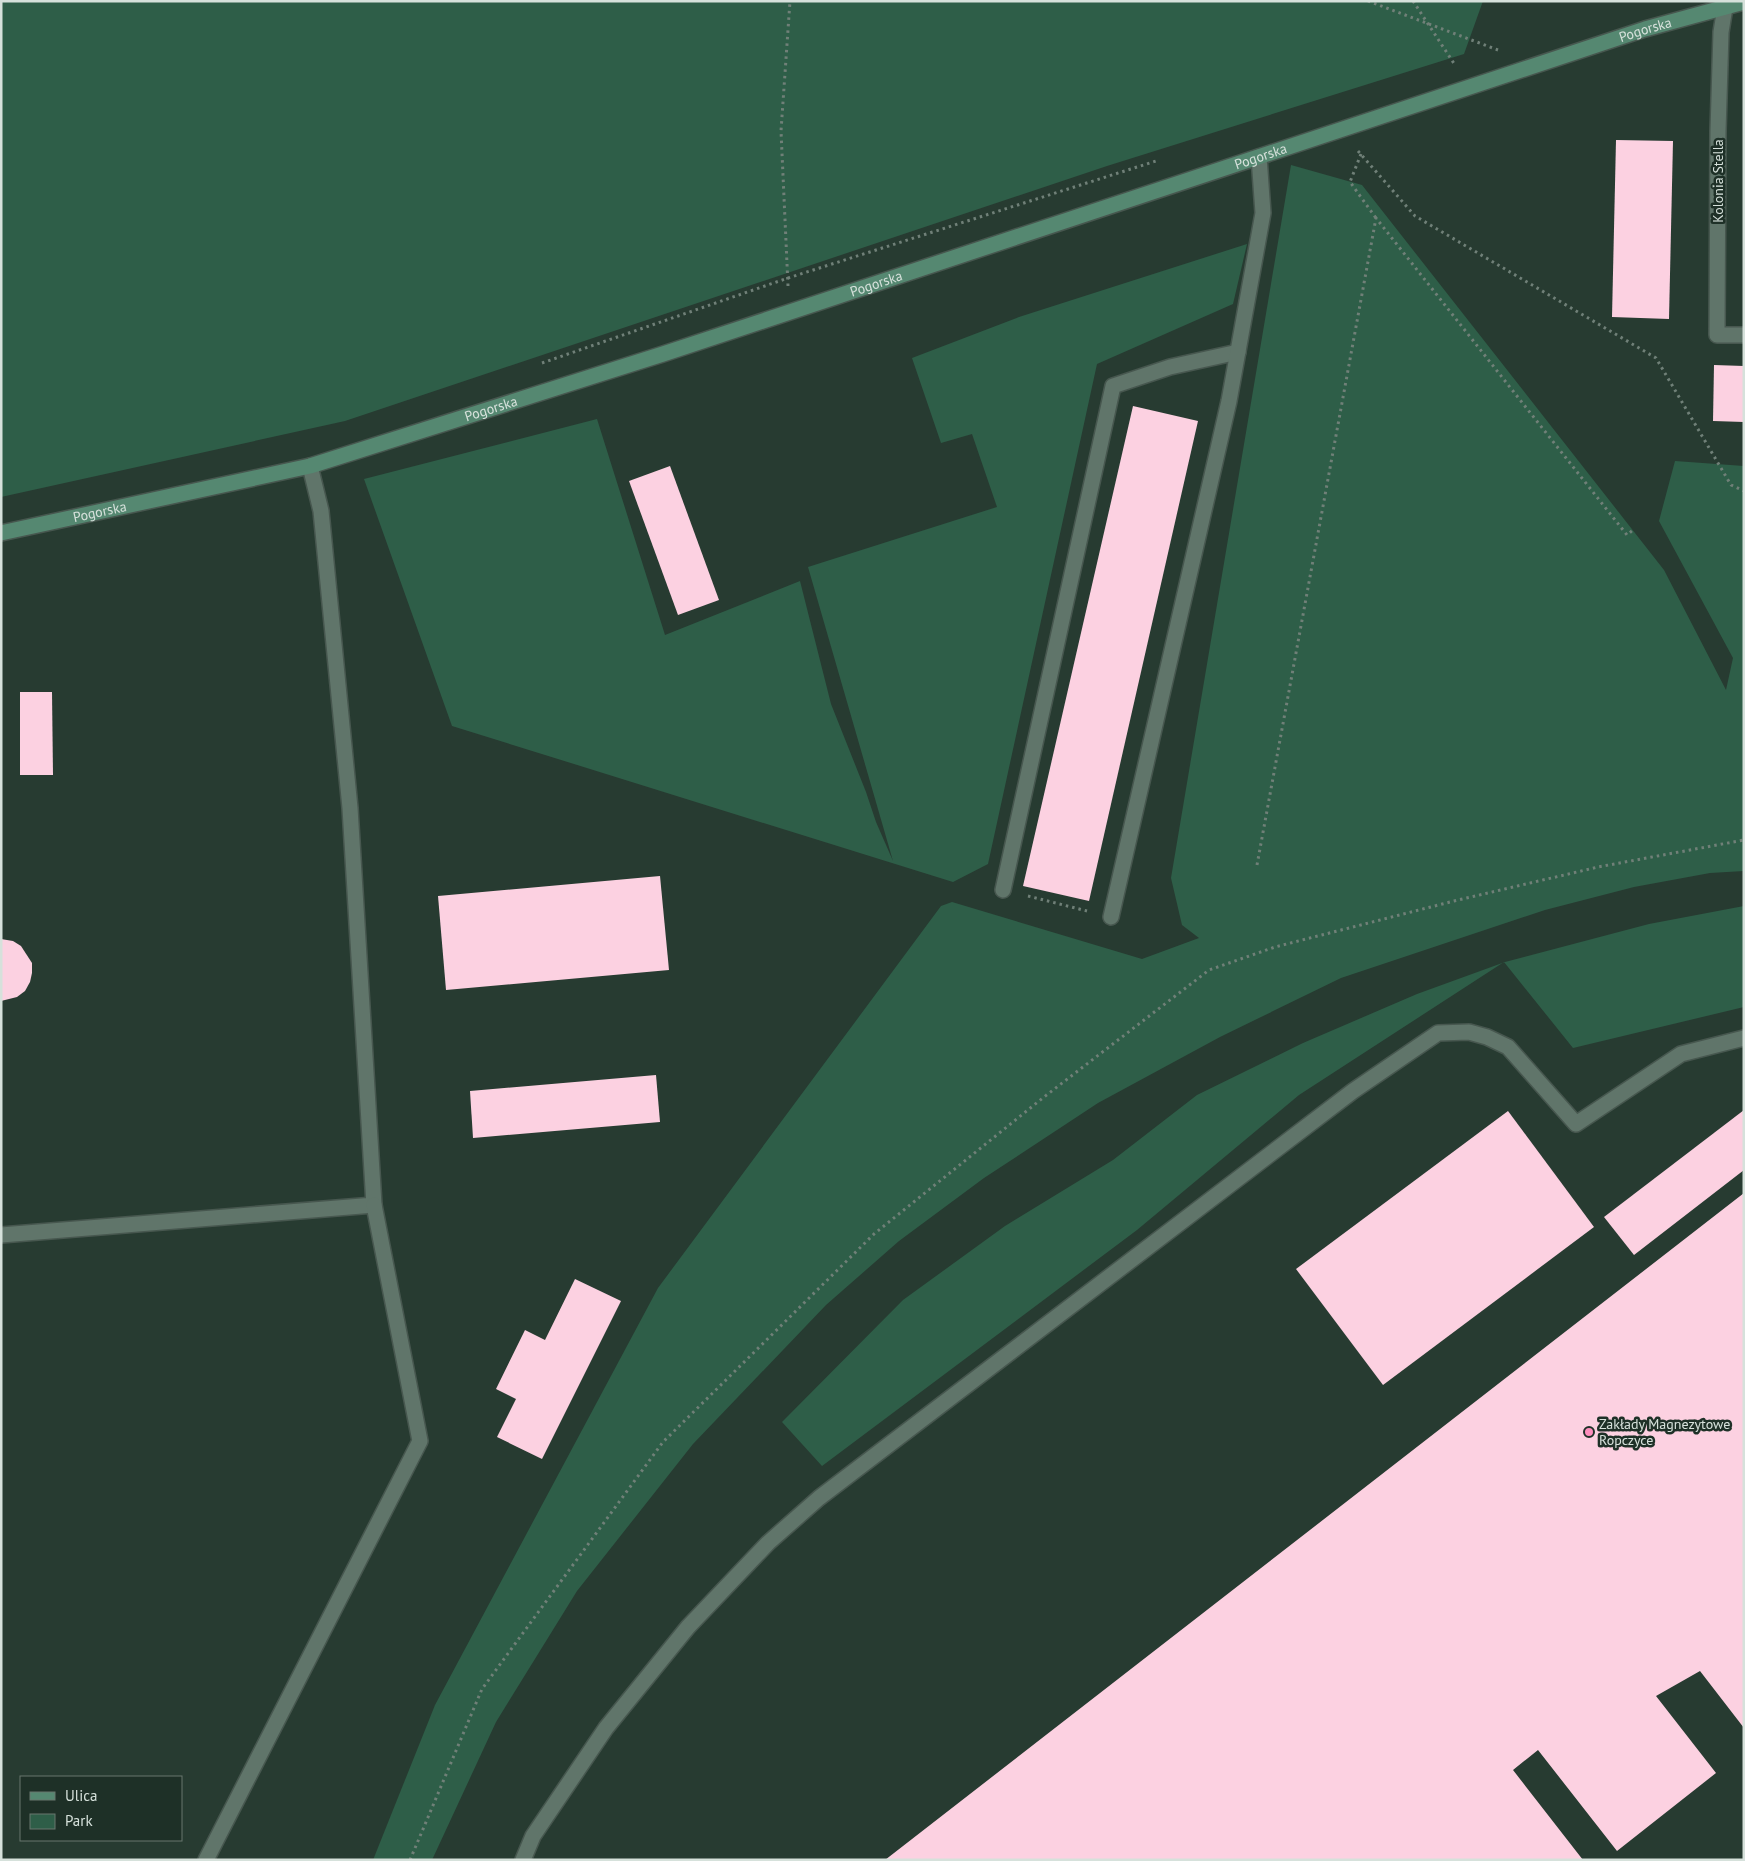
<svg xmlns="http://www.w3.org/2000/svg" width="1745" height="1861" font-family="'PT Sans',sans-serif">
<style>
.green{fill:#2e5e48}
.building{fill:#fcd1e1}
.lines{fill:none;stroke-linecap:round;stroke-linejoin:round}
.lane-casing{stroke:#47574f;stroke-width:18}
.street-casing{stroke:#47574f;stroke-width:18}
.secondary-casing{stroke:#47574f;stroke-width:18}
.path{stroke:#708078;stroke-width:3;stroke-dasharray:2.5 4;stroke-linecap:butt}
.lane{stroke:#60756a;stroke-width:15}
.street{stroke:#60756a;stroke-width:15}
.secondary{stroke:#558871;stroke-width:15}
.poi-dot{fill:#fe8ebd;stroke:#1e3027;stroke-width:2}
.labels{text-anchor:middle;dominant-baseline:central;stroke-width:5;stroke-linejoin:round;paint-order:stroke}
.street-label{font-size:14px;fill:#d6e1db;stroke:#1e3027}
.poi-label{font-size:14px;fill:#d6e1db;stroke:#1e3027;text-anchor:start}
</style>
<rect width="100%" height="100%" fill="#273b31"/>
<g class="green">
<path d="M1,1H1483L1464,54L1107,166L345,421L1,497Z"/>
<path d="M1291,165L1362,185L1664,570L1726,690L1733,658L1659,521L1675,461L1744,466V871L1710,873L1634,887L1545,910L1341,978L1220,1037L1098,1103L984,1178L899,1241L826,1305L693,1444L577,1591L496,1722L432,1860H373L435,1705L658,1288L941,906L952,902L1142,959L1199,938L1182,925L1171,878Z"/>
<path d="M1247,244L1233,304L1097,364L988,864L953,882L452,726L364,479L597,419L665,635L800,581L831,704L866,792L876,822L893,861L808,567L997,507L972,434L941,443L912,358L1019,317Z"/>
<path d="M1744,906V1007L1573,1048L1504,962L1299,1095L1137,1230L822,1466L782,1422L903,1300L1005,1226L1113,1160L1197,1095L1303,1043L1417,994L1505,962L1649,924Z"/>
</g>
<g class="building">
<path d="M1616,140L1673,141L1669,319L1612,317Z"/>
<path d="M1714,365L1744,366V422L1713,421Z"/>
<path d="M1133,406L1198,421L1089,901L1023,886Z"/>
<path d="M670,466L719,600L678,615L629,481Z"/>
<path d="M20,692H52L53,775H20Z"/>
<path d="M660,876L669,970L446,990L438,896Z"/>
<path d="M1,939L13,941L21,946L32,963V973L30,982L25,991L17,997L1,1001Z"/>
<path d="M656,1075L660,1122L473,1138L470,1091Z"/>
<path d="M1744,1110V1170L1634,1255L1604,1217Z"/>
<path d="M1508,1111L1594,1227L1383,1385L1296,1269Z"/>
<path d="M1744,1193V1728L1700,1671L1656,1696L1716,1773L1617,1851L1538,1750L1513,1770L1583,1860H885Z"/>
<path d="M575,1279L621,1301L542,1459L497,1437L516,1399L496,1389L525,1330L545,1340Z"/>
</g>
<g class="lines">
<g class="lane-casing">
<g id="lane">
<path d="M1003,890L1113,386L1170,367L1238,352"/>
<path d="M1111,917L1229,401L1263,213L1259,157"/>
<path d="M1,1235L374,1205L350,808L321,511L310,466"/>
<path d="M206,1860L420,1441L374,1205"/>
<path d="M523,1860L533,1836L606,1728L688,1627L768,1543L819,1498L1353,1091L1438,1033L1469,1032L1487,1037L1508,1047L1576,1124L1681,1054L1744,1038"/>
</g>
</g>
<g class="street-casing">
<path id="street" d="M1726,1L1721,32L1718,131L1717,335H1744"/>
</g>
<g class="secondary-casing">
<g id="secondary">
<path id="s1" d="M1,533L310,466L663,354L1645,29L1744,2"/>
</g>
</g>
<g class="path">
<path d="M1368,1L1498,50"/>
<path d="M1413,1L1455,65"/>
<path d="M1358,151L1415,216L1656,358L1731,485L1744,491"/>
<path d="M1361,154L1350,182L1376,218"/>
<path d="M788,286L781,131L790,1"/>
<path d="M542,363L788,278L1156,161"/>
<path d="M1257,865L1376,218L1627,535L1633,530"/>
<path d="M1028,896L1087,911"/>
<path d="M410,1860L482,1689L663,1442L874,1234L1044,1097L1209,970L1275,947L1454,901L1598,867L1744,840"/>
</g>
<use href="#lane" class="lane"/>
<use href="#street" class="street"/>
<use href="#secondary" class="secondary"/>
</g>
<circle class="poi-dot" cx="1589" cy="1432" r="5"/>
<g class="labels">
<g class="street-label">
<text stroke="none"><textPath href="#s1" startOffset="1721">Pogorska</textPath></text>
<text stroke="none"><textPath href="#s1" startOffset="1316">Pogorska</textPath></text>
<text transform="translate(1718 181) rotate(-90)">Kolonia Stella</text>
<text stroke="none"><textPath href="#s1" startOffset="911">Pogorska</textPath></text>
<text stroke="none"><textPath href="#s1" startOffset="506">Pogorska</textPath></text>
<text stroke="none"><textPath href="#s1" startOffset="101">Pogorska</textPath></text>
</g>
<g class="poi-label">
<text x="1599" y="1424">Zakłady Magnezytowe<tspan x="1599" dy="16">Ropczyce</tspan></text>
</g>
</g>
<rect width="1745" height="1861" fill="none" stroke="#d6e1db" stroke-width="5"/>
<rect x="20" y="1776" width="162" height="65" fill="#1e3027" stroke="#68776f"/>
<rect x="30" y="1792" width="25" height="8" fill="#558871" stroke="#68776f"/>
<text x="65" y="1801" font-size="15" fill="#d6e1db">Ulica</text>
<rect x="30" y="1814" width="25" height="15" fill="#2e5e48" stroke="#68776f"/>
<text x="65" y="1826" font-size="15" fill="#d6e1db">Park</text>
</svg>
